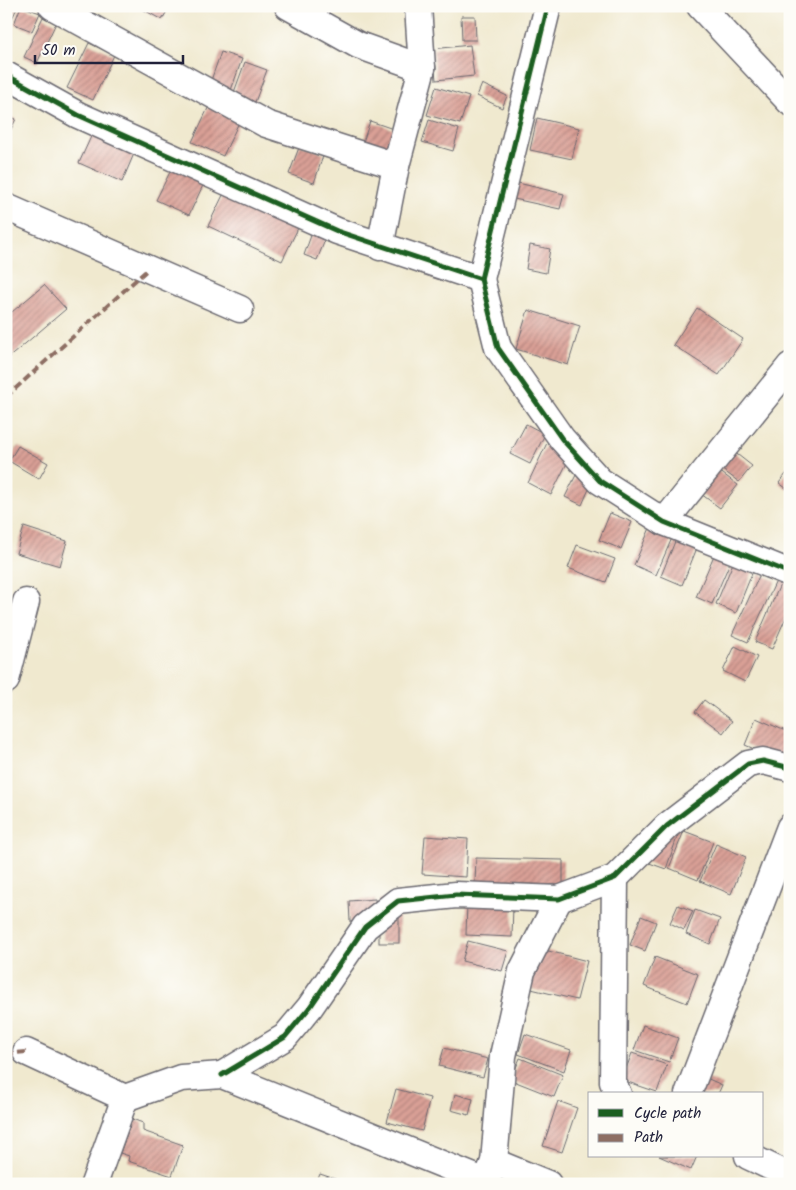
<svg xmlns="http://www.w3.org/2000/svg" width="796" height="1190" font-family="Kalam,sans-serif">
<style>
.building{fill:url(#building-hatch)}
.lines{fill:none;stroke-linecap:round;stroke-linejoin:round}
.minor-casing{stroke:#6a686f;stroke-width:29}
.minor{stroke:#fff;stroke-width:26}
.quiet{stroke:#8d6e63;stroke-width:4;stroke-dasharray:8 4;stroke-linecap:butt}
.cycleway-casing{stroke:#fdfcf7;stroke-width:8}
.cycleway{stroke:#1b5e20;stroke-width:5}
</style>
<defs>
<pattern id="building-hatch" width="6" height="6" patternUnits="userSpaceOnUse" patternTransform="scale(1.25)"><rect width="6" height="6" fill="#daa096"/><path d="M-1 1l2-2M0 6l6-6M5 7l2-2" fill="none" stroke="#b0827c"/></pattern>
</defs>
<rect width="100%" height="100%" fill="#fdfcf7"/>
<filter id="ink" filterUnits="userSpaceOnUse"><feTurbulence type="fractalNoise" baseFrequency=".02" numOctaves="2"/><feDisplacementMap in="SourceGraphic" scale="10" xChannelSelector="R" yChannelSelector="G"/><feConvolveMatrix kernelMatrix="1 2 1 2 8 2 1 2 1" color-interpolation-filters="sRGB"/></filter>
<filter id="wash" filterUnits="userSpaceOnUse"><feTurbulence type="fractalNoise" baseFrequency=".0096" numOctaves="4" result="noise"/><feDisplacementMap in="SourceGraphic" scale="20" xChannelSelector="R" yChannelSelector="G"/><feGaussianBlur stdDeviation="1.12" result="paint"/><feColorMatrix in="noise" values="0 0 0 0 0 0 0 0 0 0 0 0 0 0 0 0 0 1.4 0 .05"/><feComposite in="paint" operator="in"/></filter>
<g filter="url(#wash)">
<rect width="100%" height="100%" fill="#f0e9cf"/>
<g id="blocks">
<g class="building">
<path d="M6,6H18L6,31Z"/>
<path d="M21,6L40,13L32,31L14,24Z"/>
<path d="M137,6H159L167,11L162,20Z"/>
<path d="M461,16H475L476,40H462Z"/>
<path d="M43,17L56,23L37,63L24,57Z"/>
<path d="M89,43L114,55L93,100L67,88Z"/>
<path d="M470,45L474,76L436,80L433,49Z"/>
<path d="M221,52L242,59L230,93L209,86Z"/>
<path d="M245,62L267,70L255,102L233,95Z"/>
<path d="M482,84L507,96L502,108L477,96Z"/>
<path d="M436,87L469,97L460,124L427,115Z"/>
<path d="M210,104L241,118L223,156L192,142Z"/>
<path d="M6,115L16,119L6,139Z"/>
<path d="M537,118L579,128L572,159L530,150Z"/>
<path d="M429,120L459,129L453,151L422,142Z"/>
<path d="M370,121L399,131L390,157L361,148Z"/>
<path d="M94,130L136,149L122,182L79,163Z"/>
<path d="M300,145L324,153L314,183L289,174Z"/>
<path d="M173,166L205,181L189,215L156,200Z"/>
<path d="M518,183L564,194L560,209L514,199Z"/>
<path d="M225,191L299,226L282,261L208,226Z"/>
<path d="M313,230L327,235L317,260L304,255Z"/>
<path d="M530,245L550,249L546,273L526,269Z"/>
<path d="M44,285L66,309L6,360V317Z"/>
<path d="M697,308L743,339L719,375L673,345Z"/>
<path d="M528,310L580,326L568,365L516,349Z"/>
<path d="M526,424L545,434L530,464L510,454Z"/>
<path d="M547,443L571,455L551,495L528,483Z"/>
<path d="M18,446L48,463L39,479L9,461Z"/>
<path d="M733,451L752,466L739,482L720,468Z"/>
<path d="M715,468L738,485L720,508L697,491Z"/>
<path d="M790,469V491L779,483Z"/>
<path d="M576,475L592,482L582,505L565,497Z"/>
<path d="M610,513L632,522L621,549L599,540Z"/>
<path d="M24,527L67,541L60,566L16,553Z"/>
<path d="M650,528L672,538L656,575L634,565Z"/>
<path d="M676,539L697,548L682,585L661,576Z"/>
<path d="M577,545L615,559L606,582L568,568Z"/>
<path d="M715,553L731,560L712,604L696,597Z"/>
<path d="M733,563L753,571L736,613L716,604Z"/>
<path d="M760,574L776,581L748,642L732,635Z"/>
<path d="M782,580L790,583V608L772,649L755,642Z"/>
<path d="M735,646L757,657L745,682L723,671Z"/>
<path d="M704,700L732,721L723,733L695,712Z"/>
<path d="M756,718L790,733V744L782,761L745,745Z"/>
<path d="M681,826L666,869L638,859Z"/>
<path d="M684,831L713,842L698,880L669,868Z"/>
<path d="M425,836L468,839L466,877L422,874Z"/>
<path d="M716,844L746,857L731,894L700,881Z"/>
<path d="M476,858L563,860V885L475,883Z"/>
<path d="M375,899L377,920L350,922L349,901Z"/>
<rect x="379" y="899" width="20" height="44"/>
<path d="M467,902L513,905L512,937L466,935Z"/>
<path d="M678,905L693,911L684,930L670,923Z"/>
<path d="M695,910L720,919L710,944L686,934Z"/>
<path d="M641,916L656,922L645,951L630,945Z"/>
<path d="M468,941L508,951L502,971L462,961Z"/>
<path d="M537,948L587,961L577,1000L527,988Z"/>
<path d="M655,957L698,974L687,1003L644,986Z"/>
<path d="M643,1025L678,1038L669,1062L634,1050Z"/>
<path d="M525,1034L571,1050L564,1071L518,1054Z"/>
<path d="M444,1048L488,1059L483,1077L439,1066Z"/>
<path d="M632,1053L667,1065L657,1092L622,1080Z"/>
<path d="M520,1058L563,1075L554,1097L511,1080Z"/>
<path d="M695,1073L722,1085L718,1094H686Z"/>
<path d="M396,1089L430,1098L422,1131L387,1122Z"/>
<path d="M455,1094L473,1099L469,1115L451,1110Z"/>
<path d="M558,1101L577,1108L562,1152L543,1146Z"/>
<path d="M132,1119L143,1123V1131L183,1145L172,1176L128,1161L129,1156L120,1153Z"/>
<path d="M659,1156H697L691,1170Z"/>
<path d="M320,1174L347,1183V1184H316Z"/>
</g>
</g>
</g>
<g filter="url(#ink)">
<use href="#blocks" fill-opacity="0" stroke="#6a686f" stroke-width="1"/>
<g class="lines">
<g class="minor-casing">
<g id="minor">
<path d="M52,6L266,124L396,166"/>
<path d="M288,6L358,45L422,68"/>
<path d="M700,6L790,102"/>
<path d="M6,75L78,115L337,231L481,279L548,6"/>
<path d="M6,207L240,309"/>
<path d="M380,247L396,166L422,68L418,6"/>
<path d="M481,279L498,348L562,439L600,481L664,522L790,573"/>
<path d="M664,522L790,366"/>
<path d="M6,680L26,602"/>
<path d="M615,878L613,1082L618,1094"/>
<path d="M26,1052L125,1098L94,1184"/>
<path d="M222,1075L285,1037L310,1007L365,927L398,901L456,895L559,899L615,878L667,826L748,764L763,761L790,768"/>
<path d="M688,1094L790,827"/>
<path d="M125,1098L181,1078L222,1075L486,1182"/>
<path d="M748,1156L790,1176"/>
<path d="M494,1162L548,1184"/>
<path d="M485,1184L494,1162L503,1056L522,971L559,899"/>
</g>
</g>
<use href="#minor" class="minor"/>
<g class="quiet">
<path d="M6,397L147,270"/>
<path d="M6,1054L26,1052"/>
</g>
<g class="cycleway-casing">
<g id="cycleway">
<path d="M6,75L78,115L337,231L481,279L548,6"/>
<path d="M481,279L498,348L562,439L600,481L664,522L790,573"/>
<path d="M222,1075L285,1037L310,1007L365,927L398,901L456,895L559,899L615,878L667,826L748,764L763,761L790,768"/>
</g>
</g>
<use href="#cycleway" class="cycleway"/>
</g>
</g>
<rect width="796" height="1190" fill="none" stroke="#fdfcf7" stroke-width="25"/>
<rect x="588" y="1092" width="175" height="65" fill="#fdfcf7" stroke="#a5a5ac"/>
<rect x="598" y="1109" width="25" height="8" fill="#1b5e20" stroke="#a5a5ac"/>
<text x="634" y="1118" font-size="15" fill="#22223b">Cycle path</text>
<rect x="598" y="1134" width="25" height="8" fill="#8d6e63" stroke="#a5a5ac"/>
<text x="634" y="1142" font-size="15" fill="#22223b">Path</text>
<path d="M35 55v8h148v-8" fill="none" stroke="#22223b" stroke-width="2.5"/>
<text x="42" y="55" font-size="15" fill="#22223b" stroke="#fdfcf7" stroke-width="4" paint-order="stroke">50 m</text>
</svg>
